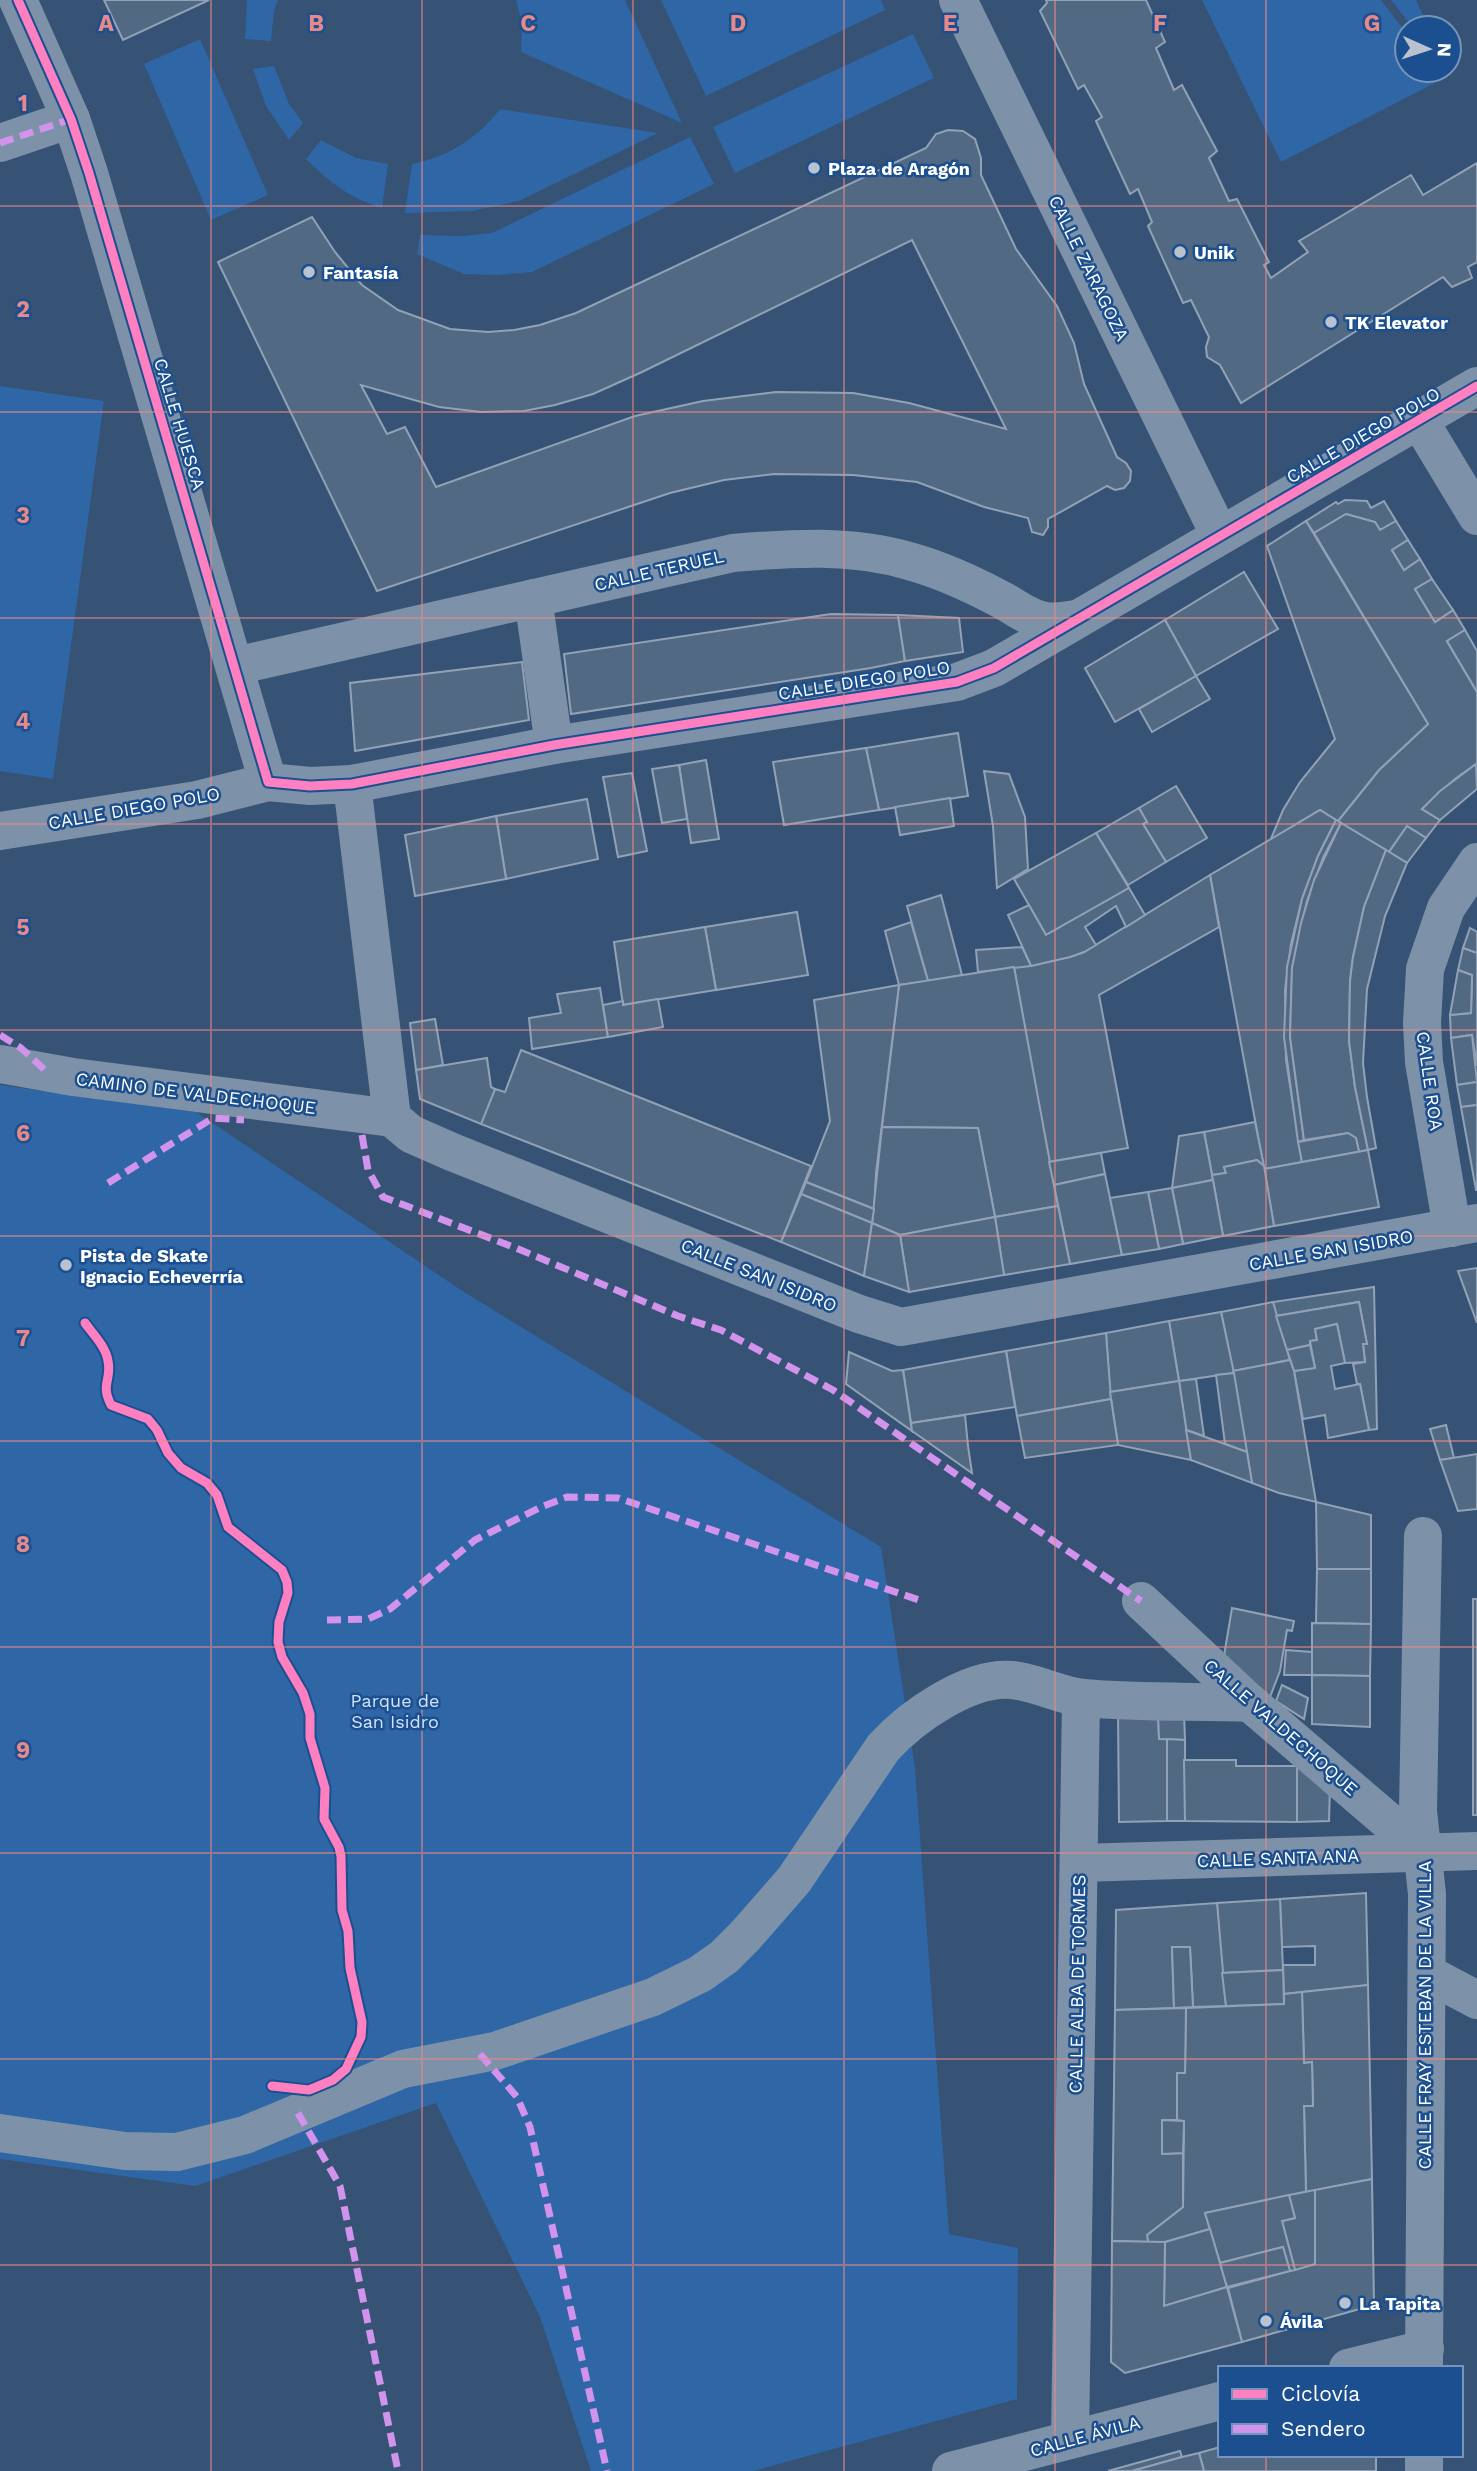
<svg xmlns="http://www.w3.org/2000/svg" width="1477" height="2471" font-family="'Work Sans',sans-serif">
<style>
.green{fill:#2f66a5}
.building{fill:#526984;stroke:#92a2b6;stroke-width:2;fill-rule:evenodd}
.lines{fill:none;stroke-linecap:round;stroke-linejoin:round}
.minor{stroke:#7d92a8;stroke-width:38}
.quiet{stroke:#d193ec;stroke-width:7;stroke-dasharray:14 7;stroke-linecap:butt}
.cycleway-casing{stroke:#1b4f8f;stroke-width:13}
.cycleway{stroke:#ff80c0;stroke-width:9}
.grid{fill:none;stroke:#e88989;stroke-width:2;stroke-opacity:0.55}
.poi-dot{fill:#b9c2ce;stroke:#1b4f8f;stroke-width:2.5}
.labels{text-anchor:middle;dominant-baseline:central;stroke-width:5;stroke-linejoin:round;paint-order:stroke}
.poi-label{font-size:18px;font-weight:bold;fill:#fff;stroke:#1b4f8f;text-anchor:start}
.street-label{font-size:18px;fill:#fff;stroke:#1b4f8f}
.park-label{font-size:18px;fill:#cfe3fa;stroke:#1b4f8f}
.grid-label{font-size:23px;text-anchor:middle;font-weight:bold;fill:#e88989;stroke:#1b4f8f;stroke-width:5;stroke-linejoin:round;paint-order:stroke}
</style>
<rect width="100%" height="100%" fill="#365274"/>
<g class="green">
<path d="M247,0H278L274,11L271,41L245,39Z"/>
<path d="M516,0H625L682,123L521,52L522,23Z"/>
<path d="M661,0H881L885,10L706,96Z"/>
<path d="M1202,0H1381L1407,34V70H1434L1433,84L1281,162Z"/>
<path d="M1391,0H1416L1429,28H1413Z"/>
<path d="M913,34L934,78L735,173L713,127Z"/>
<path d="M200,39L268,195L211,220L144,64Z"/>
<path d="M274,66L289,104L303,123L289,140L266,106L253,69Z"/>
<path d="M500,109L658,133L519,201L472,211L405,213L412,164C450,156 476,139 500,109Z"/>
<path d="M690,137L714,184L532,272L497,275L464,274L417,254L420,235L462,236L492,233Z"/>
<path d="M321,140L356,158L388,164L382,208C349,198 331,183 306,159Z"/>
<path d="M0,386L104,401L53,779L0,771Z"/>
<path d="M0,1085L196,1112L464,1292L881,1547L915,1768L949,2234L1018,2248L1017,2399L753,2471H591L540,2317L436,2103L195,2186L0,2159Z"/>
</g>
<g class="building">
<path d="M104,0H209L123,40Z"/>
<path d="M1046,0H1146L1165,42L1156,48L1174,90L1182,85L1217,151L1209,158L1229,201L1237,199L1269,262L1264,265L1271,278L1308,252L1299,241L1411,175L1423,195L1477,163V262L1468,267L1472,278L1452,287L1443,277L1241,403L1220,365L1207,357L1206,347L1209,337L1191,300L1183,303L1148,226L1152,222L1138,189L1130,194L1096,121L1102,117L1084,85L1078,89L1040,11L1047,3Z"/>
<path d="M948,130L963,131L975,139L981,158V175L1016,249L1057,306L1074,343L1084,384L1117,457L1126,463L1131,471L1130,481L1124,488L1115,490L1107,486L1048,519V527L1043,535L1032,532L1028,518L984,507L917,482L853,475L774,474L724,480L670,493L377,591L218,262L312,217L335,252L362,285L398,310L450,329L488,332L514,330L540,325L576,313L926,148L936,134ZM912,240L1006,429L909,403L853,393L776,392L703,401L635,416L436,487L405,427L387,434L361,385L439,407L481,412L524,411L555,405L593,394L642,372Z"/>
<path d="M1345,500L1367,501L1371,508L1384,501L1396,521L1380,530L1375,522L1346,514L1314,533L1306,521L1336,502L1338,504Z"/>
<path d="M1346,514L1375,522L1380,530L1396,521L1408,540L1392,550L1404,570L1420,559L1432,579L1415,589L1435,622L1453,610L1465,630L1447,641L1477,692V765L1476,764L1455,779L1422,809L1440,820L1426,838L1407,826L1389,852L1338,821L1379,770L1428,724L1314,533Z"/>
<path d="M1306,521L1428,724L1379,770L1338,821L1320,810L1270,841L1283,810L1300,782L1335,739L1267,546Z"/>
<path d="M1408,540L1420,559L1404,570L1392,550Z"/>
<path d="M1244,572L1278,629L1196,676L1165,620Z"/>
<path d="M1432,579L1453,610L1435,622L1415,589Z"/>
<path d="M831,614L898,615L905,661L871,668L571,714L564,654Z"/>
<path d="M898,615L959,618L963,652L905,661Z"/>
<path d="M1165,620L1196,676L1115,722L1085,668Z"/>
<path d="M1465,630L1477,651V692L1447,641Z"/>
<path d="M522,662L529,720L355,751L350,683Z"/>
<path d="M1196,676L1210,699L1152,732L1139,709Z"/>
<path d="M958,733L968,796L879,810L866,748Z"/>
<path d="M866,748L879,810L784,825L773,762Z"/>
<path d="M706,760L719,839L691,843L679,765Z"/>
<path d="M1476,764L1477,789L1440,820L1422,809L1440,791Z"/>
<path d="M679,765L687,819L662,823L652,769Z"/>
<path d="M984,771L1009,774L1025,817L1028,869L997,888L993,826Z"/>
<path d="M632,773L647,851L618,857L603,777Z"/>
<path d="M1176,786L1207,838L1166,862L1143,824L1147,822L1139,808Z"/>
<path d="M950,798L954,826L900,835L895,807Z"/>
<path d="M587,799L598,859L506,879L496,816Z"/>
<path d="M1139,808L1147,822L1143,824L1166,862L1128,885L1096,833Z"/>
<path d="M1320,810L1336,820L1318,856L1302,899L1291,944L1285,990L1286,1060L1302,1162L1264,1169L1210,875Z"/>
<path d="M496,816L506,879L415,896L405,835Z"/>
<path d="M1336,820L1341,823L1323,858L1307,901L1292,968L1290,1037L1304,1140L1298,1142L1284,1037L1287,967L1302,899L1318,856Z"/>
<path d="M1341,823L1386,850L1364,907L1353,957L1350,981L1349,1041L1355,1087L1368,1150L1359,1152L1356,1138L1348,1133L1304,1140L1290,1037L1292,968L1301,923L1314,880Z"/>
<path d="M1407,826L1426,838L1407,863L1389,852Z"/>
<path d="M1096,833L1129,888L1046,935L1014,879Z"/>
<path d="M1386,850L1407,863L1385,916L1367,989L1363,1063L1367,1097L1376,1148L1368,1150L1355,1087L1349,1041L1350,981L1353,957L1364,907Z"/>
<path d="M1210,875L1219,927L1099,995L1128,1148L1049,1162L1014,967L1070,957L1084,952Z"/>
<path d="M1129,888L1145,915L1126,927L1116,906L1085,927L1096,945L1084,952L1070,957L1031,966L1008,915L1029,905L1046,935Z"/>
<path d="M941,895L962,975L928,981L907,906Z"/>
<path d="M797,912L808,975L716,990L705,927Z"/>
<path d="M911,922L928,981L899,985L885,931Z"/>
<path d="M705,927L716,990L623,1005L614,942Z"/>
<path d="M1470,928L1477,932V953L1463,948Z"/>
<path d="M1022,947L1031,966L978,972L976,950Z"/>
<path d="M1463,948L1477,953V1066L1472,1035L1451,1038L1450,1015L1471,1013L1472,975L1458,970Z"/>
<path d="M1014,967L1058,1206L995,1217L978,1128L882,1127L899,985Z"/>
<path d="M1458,970L1472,975L1471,1013L1450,1015Z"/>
<path d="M899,985L876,1173L874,1209L806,1182L830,1121L814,1000Z"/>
<path d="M600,988L608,1037L532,1049L529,1018L561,1013L557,994Z"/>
<path d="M658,999L663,1027L608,1037L603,1005L623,1001V1005Z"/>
<path d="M435,1019L443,1065L416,1070L410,1023Z"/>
<path d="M1472,1035L1477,1082L1457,1085L1451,1038Z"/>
<path d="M521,1050L811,1166L781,1242L481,1124L495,1089L505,1092Z"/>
<path d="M487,1058L491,1087L495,1089L481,1124L420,1099L416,1070Z"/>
<path d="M1477,1082V1105L1461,1107L1457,1085Z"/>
<path d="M1477,1105V1190H1476L1461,1107Z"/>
<path d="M1255,1122L1264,1166L1257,1160L1224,1167L1226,1173L1212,1175L1204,1132Z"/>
<path d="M882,1127L978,1128L995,1217L900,1235L872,1223Z"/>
<path d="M1204,1132L1213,1180L1172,1188L1179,1136Z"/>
<path d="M1348,1133L1356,1138L1359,1152L1302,1162L1298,1142Z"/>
<path d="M1368,1150L1379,1207L1274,1226L1264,1169Z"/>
<path d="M1101,1153L1105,1174L1054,1185L1049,1162Z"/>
<path d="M1257,1160L1264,1166L1274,1226L1223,1236L1212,1175L1226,1173L1224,1167Z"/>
<path d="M1105,1174L1122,1255L1070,1264L1054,1185Z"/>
<path d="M1213,1180L1223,1236L1183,1244L1172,1188Z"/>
<path d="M806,1182L874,1209L872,1223L801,1194Z"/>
<path d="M1172,1188L1183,1244L1159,1249L1148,1192Z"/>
<path d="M1148,1192L1159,1249L1122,1255L1110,1198Z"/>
<path d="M801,1194L872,1223L864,1276L781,1242Z"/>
<path d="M1058,1206L1070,1264L1004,1275L995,1217Z"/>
<path d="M995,1217L1004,1275L909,1292L900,1235Z"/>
<path d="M872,1223L900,1235L909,1292L864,1276Z"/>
<path d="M1477,1268V1323L1458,1271Z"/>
<path d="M1374,1287L1377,1429L1369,1430L1360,1384H1357L1353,1364L1365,1362L1363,1344H1367L1359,1302L1276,1316L1273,1302Z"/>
<path d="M1273,1302L1290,1360L1233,1371L1221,1312Z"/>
<path d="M1359,1302L1367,1344H1363L1365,1362L1345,1363L1337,1324L1315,1329L1317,1340L1310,1341V1345L1287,1350L1276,1316Z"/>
<path d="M1221,1312L1234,1373L1179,1381L1169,1321Z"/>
<path d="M1169,1321L1179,1381L1110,1392L1106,1333Z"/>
<path d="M1337,1324L1345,1363L1331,1366L1335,1389L1360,1384L1369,1430L1328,1438L1325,1415L1303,1419L1294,1371L1315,1368L1310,1341L1317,1340L1315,1329Z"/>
<path d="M1106,1333L1111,1399L1017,1416L1006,1351Z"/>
<path d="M1310,1345L1315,1368L1294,1371L1287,1350Z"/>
<path d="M1006,1351L1015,1407L911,1423L903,1370Z"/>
<path d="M849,1352L892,1371L903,1370L912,1431L846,1384Z"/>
<path d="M1290,1360L1294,1371L1316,1502L1279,1493L1252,1483L1233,1371Z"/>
<path d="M1234,1373L1243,1427L1247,1452L1225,1444L1216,1375Z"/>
<path d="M1196,1379L1204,1436L1186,1430L1179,1381Z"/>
<path d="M1179,1381L1191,1460L1118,1445L1110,1392Z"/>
<path d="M1111,1399L1118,1445L1025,1458L1017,1416Z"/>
<path d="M965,1415L968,1446L972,1473L912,1431L911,1423Z"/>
<path d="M1446,1425L1454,1458L1440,1460L1430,1429Z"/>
<path d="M1186,1430L1247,1452L1252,1483L1191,1460Z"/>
<path d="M1477,1454V1509L1458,1511L1440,1460Z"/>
<path d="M1316,1502L1371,1515V1569H1317Z"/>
<path d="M1317,1569H1371V1624L1316,1623Z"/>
<rect x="1473" y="1599" width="4" height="216"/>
<path d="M1232,1608L1294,1621L1292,1631L1287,1630L1280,1671L1270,1697L1223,1662Z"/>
<path d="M1312,1623L1371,1624L1370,1676L1312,1675Z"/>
<path d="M1286,1650L1312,1652V1675H1284Z"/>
<path d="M1312,1675L1370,1676V1727L1312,1724Z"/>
<path d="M1282,1685L1308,1698L1304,1719L1276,1701Z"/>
<path d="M1118,1713H1158L1159,1739H1167V1821L1119,1822Z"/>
<path d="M1158,1713L1184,1714L1185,1740L1159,1739Z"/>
<path d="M1167,1739L1185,1740V1821H1167Z"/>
<path d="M1184,1760H1236V1766H1297V1822L1185,1821Z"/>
<path d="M1297,1766L1330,1786L1329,1821L1297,1822Z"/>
<path d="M1366,1893L1368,1985L1284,1994L1283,1965H1315V1946L1282,1947L1280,1899Z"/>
<path d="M1280,1899L1283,1970L1222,1973L1217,1903Z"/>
<path d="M1217,1903L1226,2006L1193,2007L1190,1947H1172L1174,2008L1115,2010L1116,1910Z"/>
<path d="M1172,1947H1190L1193,2007L1174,2008Z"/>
<path d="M1283,1970L1284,2004L1226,2006L1222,1973Z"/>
<path d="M1368,1985L1372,2179L1306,2192L1304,2106H1313L1312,2062L1304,2063L1302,1992Z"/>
<path d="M1302,1992L1304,2063L1312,2062L1313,2106H1304L1306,2192L1205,2213L1210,2229L1165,2242H1148L1147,2235L1183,2207L1184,2121L1177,2120V2073H1185L1186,2008L1284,2004V1994Z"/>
<path d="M1186,2008L1185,2073H1177V2120H1162V2154L1183,2153V2207L1147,2235L1148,2242L1112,2241L1115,2010Z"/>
<path d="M1162,2120L1184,2121L1183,2153L1162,2154Z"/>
<path d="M1372,2179L1374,2305L1242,2342L1228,2288L1315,2264V2190Z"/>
<path d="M1315,2190V2264L1295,2270L1282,2221L1295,2218L1289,2195Z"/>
<path d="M1289,2195L1295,2218L1282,2221L1295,2270L1290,2271L1283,2247L1220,2263L1205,2213Z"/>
<path d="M1210,2229L1227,2287L1164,2306L1165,2242Z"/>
<path d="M1112,2241L1165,2242L1164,2306L1227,2287L1242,2342L1125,2373L1111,2362Z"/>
<path d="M1283,2247L1290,2271L1227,2287L1220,2263Z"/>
<path d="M1220,2447V2455H1376V2471H1204L1199,2453Z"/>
<path d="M1180,2451L1182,2457L1154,2465L1132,2471H1108Z"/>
<path d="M1199,2453L1204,2471H1132L1182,2457Z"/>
</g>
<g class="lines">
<g class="minor">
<path d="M18,0L71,119L89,173L268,782L310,786L352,784L554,745L957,682L994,668L1477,386"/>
<path d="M958,0L1220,536"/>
<path d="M0,143L71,119"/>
<path d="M1419,420L1477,516"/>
<path d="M533,598L554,745"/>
<path d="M235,666L733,553C792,548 851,544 909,561C942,570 972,584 1002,600C1017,608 1028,618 1045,621C1055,623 1067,620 1077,619"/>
<path d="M352,784L392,1118L411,1134L452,1152L859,1314L901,1327L1477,1223"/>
<path d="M0,831L197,800L268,782"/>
<path d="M0,1064L73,1077L392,1118"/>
<path d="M1452,1228L1424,1062L1422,1023L1425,969L1446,908L1477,862"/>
<path d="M1423,1536L1418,1811L1427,1894L1424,2368"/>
<path d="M1141,1601L1250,1703L1423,1851"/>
<path d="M1079,1863L1477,1851"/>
<path d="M1428,1974L1477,2000"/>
<path d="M0,2133L125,2151L177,2152L245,2135L403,2069L495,2051L653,1997L700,1974L724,1957L745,1936L794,1880L883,1748C911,1717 969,1676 1012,1680C1036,1682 1060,1696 1084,1698C1139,1703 1195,1701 1250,1703"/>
<path d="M1348,2368L1425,2349"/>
<path d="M1070,2439L1081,1698"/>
<path d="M951,2471L1220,2401"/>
<path d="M1424,2471V2455"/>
</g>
<g class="quiet">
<path d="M0,143L71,119"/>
<path d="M0,1035L21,1048L47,1072"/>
<path d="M362,1135L368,1170L383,1197L516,1248L678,1316L721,1330L833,1390L1141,1601"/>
<path d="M108,1183L213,1118L244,1120"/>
<path d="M327,1620L368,1619L390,1609L475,1540L541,1507L567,1497L618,1498L922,1601"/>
<path d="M480,2054L517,2097L530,2127L607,2471"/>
<path d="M298,2113L340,2186L398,2471"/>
</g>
<g class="cycleway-casing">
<g id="cycleway">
<path d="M18,0L71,119L89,173L268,782L310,786L352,784L554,745L957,682L994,668L1477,386"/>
<path d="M85,1323C93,1334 106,1347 108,1361C112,1381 100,1383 111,1405L148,1419L157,1430L168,1453L181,1468L207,1483L217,1495L228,1527L282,1570L287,1582L288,1593L279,1622L278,1642L282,1657L303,1693L310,1714V1738L325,1788L324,1819L339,1847L341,1856L342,1910L348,1931L350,1968L362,2022L361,2037L346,2069L333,2080L309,2090L272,2086"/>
</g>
</g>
<use href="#cycleway" class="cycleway"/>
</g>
<path class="grid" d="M211,0V2471M422,0V2471M633,0V2471M844,0V2471M1055,0V2471M1266,0V2368M0,206H1477M0,412H1477M0,618H1477M0,824H1477M0,1030H1477M0,1236H1477M0,1441H1477M0,1647H1477M0,1853H1477M0,2059H1477M0,2265H1477M1266,2455V2471"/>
<g class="poi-dot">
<circle cx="814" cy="168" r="7"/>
<circle cx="1180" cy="252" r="7"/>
<circle cx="309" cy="272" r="7"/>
<circle cx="1331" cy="322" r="7"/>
<circle cx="66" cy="1265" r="7"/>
<circle cx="1345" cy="2303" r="7"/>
<circle cx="1266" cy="2321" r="7"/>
</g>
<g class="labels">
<g class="poi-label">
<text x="828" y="168">Plaza de Aragón</text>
<text x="1194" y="252">Unik</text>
<text x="323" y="272">Fantasía</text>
<text x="1345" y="322">TK Elevator</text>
<text x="80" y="1255">Pista de Skate<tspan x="80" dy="21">Ignacio Echeverría</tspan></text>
<text x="1359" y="2303">La Tapita</text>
<text x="1280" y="2321">Ávila</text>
</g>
<g class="street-label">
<text transform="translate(1089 268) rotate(64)">CALLE ZARAGOZA</text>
<text transform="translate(180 424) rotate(73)">CALLE HUESCA</text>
<text transform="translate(1363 435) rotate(-30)">CALLE DIEGO POLO</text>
<text transform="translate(659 570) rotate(-13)">CALLE TERUEL</text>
<text transform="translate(864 680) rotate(-9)">CALLE DIEGO POLO</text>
<text transform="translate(134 808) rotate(-10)">CALLE DIEGO POLO</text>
<text transform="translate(1430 1081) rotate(82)">CALLE ROA</text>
<text transform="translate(196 1093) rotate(7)">CAMINO DE VALDECHOQUE</text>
<text transform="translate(1331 1250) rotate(-10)">CALLE SAN ISIDRO</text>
<text transform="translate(759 1275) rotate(22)">CALLE SAN ISIDRO</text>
<text transform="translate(1281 1727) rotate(41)">CALLE VALDECHOQUE</text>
<text transform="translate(1278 1858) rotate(-2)">CALLE SANTA ANA</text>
<text transform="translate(1077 1984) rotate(-89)">CALLE ALBA DE TORMES</text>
<text transform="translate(1424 2015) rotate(-90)">CALLE FRAY ESTEBAN DE LA VILLA</text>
<text transform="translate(1085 2436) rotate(-15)">CALLE ÁVILA</text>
</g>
<g class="park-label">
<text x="395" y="1700">Parque de<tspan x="395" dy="21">San Isidro</tspan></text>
</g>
</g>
<g class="grid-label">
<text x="106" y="31">A</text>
<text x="316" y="31">B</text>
<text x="528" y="31">C</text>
<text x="738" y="31">D</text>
<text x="950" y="31">E</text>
<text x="1160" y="31">F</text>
<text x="1372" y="31">G</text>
<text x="23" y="111">1</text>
<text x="23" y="317">2</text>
<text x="23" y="523">3</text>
<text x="23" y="729">4</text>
<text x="23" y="935">5</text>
<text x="23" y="1141">6</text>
<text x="23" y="1346">7</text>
<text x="23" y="1552">8</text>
<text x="23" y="1758">9</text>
</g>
<rect x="1218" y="2366" width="245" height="91" fill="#1b4f8f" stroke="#7695bc" stroke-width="2"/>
<rect x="1232" y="2389" width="35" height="10" fill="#ff80c0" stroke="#7695bc" stroke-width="2"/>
<text x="1281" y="2401" font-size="21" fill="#ffffff">Ciclovía</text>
<rect x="1232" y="2424" width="35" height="10" fill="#d193ec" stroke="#7695bc" stroke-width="2"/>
<text x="1281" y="2436" font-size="21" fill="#ffffff">Sendero</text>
<g transform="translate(1428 49) rotate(93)"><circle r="33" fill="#1b4f8f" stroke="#7695bc" stroke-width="2"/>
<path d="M0-5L12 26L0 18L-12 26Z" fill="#b9c2ce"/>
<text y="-10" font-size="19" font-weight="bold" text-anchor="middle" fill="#ffffff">N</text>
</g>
</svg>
